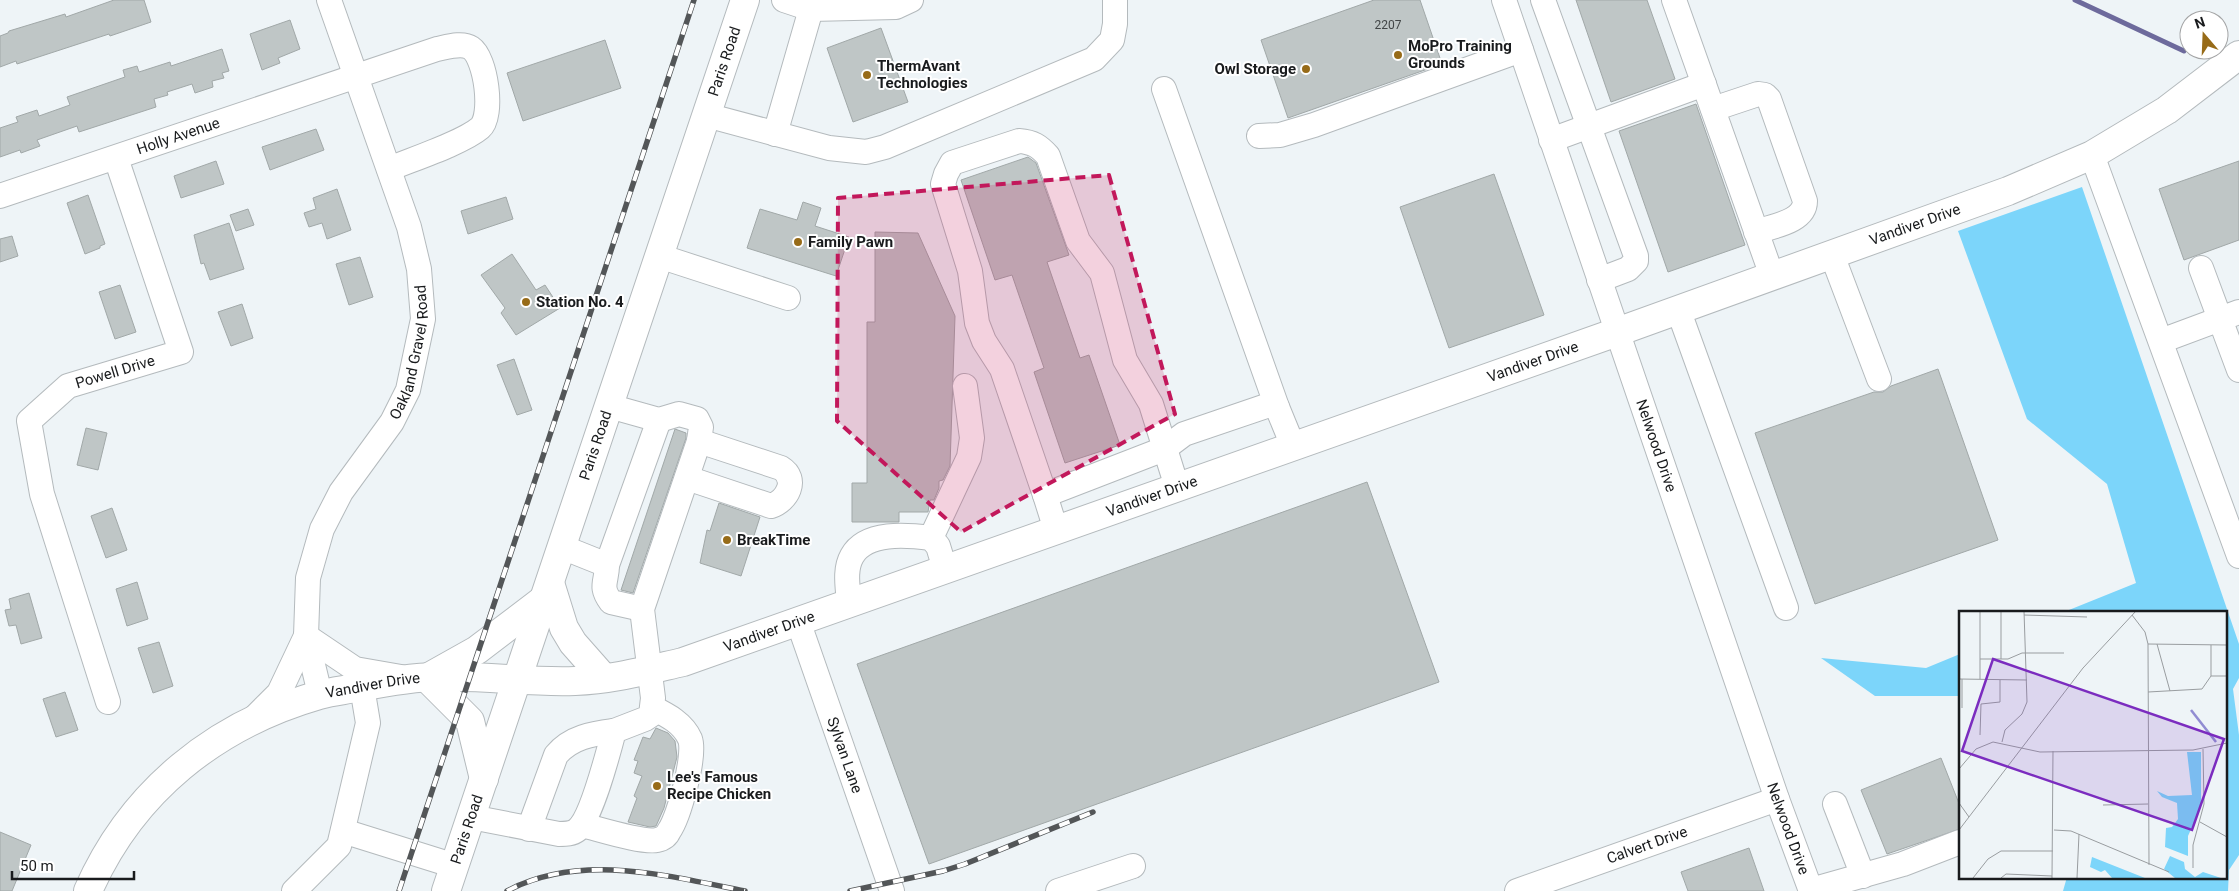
<svg xmlns="http://www.w3.org/2000/svg" width="2239" height="891" font-family="Roboto,sans-serif">
<style>
.green{fill:#7cd5fa}
.lines{fill:none;stroke-linecap:round;stroke-linejoin:round}
.stream{stroke:#6d6a9c;stroke-width:5}
.building{fill:#bfc6c6;stroke:#a1a8a8}
.minor-casing{stroke:#b4babd;stroke-width:26}
.major-casing{stroke:#b4babd;stroke-width:30}
.minor{stroke:#fff;stroke-width:24}
.major{stroke:#fff;stroke-width:28}
.rail-casing{stroke:#535658;stroke-width:5.5}
.rail{stroke:#fff;stroke-width:4;stroke-dasharray:11;stroke-linecap:butt}
.marked{fill:#c2185b;fill-opacity:0.2;stroke:#c2185b;stroke-width:4;stroke-dasharray:10 6;stroke-linejoin:round}
.poi-dot{fill:#976b18;stroke:#fff;stroke-width:2}
.labels{text-anchor:middle;dominant-baseline:central;stroke-width:4;stroke-linejoin:round;paint-order:stroke}
.number-label{font-size:12px;fill:#424647}
.poi-label{font-size:15px;font-weight:bold;fill:#191b1d;stroke:#fff;text-anchor:start}
.street-label{font-size:15px;fill:#191b1d;stroke:#fff}
.inset-river{fill:none;stroke:#918cd2;stroke-width:2.5}
.inset-road{fill:none;stroke:#999da0;stroke-width:1}
.view{fill:#7b2cbf;fill-opacity:0.15;stroke:#7b2cbf;stroke-width:2.5}
.inset-edge{fill:none;stroke:#191b1d;stroke-width:2.5}
</style>
<rect width="100%" height="100%" fill="#eef4f7"/>
<g class="green">
<path d="M2082,187L2239,644V678L2233,689L2239,735V855L2229,870L2228,891H2063L2067,877H2225V612H2064L2136,583L2107,484L2027,419L1958,231Z"/>
<path d="M1960,654V696H1875L1821,658L1926,668Z"/>
</g>
<g class="lines">
<path class="stream" d="M2075,0L2184,51"/>
</g>
<g class="building">
<path d="M114,0H144L151,22L110,36L109,34L17,64L16,61L0,67V36L8,33L9,31L65,14L66,17Z"/>
<path d="M1374,0H1420L1442,64L1288,118L1261,40Z"/>
<path d="M1576,0H1647L1675,79L1611,102Z"/>
<path d="M290,20L300,49L278,58L280,63L262,70L250,34Z"/>
<path d="M881,28L908,102L853,122L827,48Z"/>
<path d="M605,40L621,88L523,121L507,73Z"/>
<path d="M222,49L229,71L222,73L224,78L212,81L213,87L195,93L192,84L167,92L168,95L154,99L156,107L79,132L77,126L37,140L40,146L21,153L20,150L0,157V128L18,122L16,117L37,110L39,116L70,105L67,97L125,77L123,70L137,66L139,72L170,62L171,66Z"/>
<path d="M1696,104L1745,245L1668,272L1619,131Z"/>
<path d="M316,129L324,150L270,170L262,147Z"/>
<path d="M1028,157L1036,163L1069,255L1047,262L1080,358L1089,355L1120,445L1065,463L1034,372L1044,368L1012,275L995,280L961,180Z"/>
<path d="M216,161L224,184L181,198L174,176Z"/>
<path d="M2239,161V240L2184,260L2159,189Z"/>
<path d="M1494,174L1544,315L1449,348L1400,207Z"/>
<path d="M337,189L351,230L327,239L322,223L309,227L304,213L316,209L313,198Z"/>
<path d="M88,195L105,244L100,246V248L85,254L67,203Z"/>
<path d="M506,197L513,219L468,234L461,211Z"/>
<path d="M803,202L821,208L815,226L849,237L836,276L747,248L760,209L797,220Z"/>
<path d="M248,209L254,225L236,231L230,215Z"/>
<path d="M229,223L244,269L210,280L204,263L201,264L194,235Z"/>
<path d="M875,232L918,233L955,316L950,466L943,480L939,481V488L934,500H930L928,512H899V522H852V483H867V322H875Z"/>
<path d="M12,236L18,256L0,262V239Z"/>
<path d="M512,254L536,290L545,285L560,308L516,335L501,313L505,308L481,275Z"/>
<path d="M360,257L373,297L349,305L336,264Z"/>
<path d="M120,285L136,332L115,339L99,292Z"/>
<path d="M242,304L253,338L231,346L218,312Z"/>
<path d="M514,359L532,410L517,415L497,365Z"/>
<path d="M1938,369L1998,540L1815,604L1755,433L1874,392H1883L1891,386Z"/>
<path d="M86,428L107,433L98,470L77,465Z"/>
<path d="M675,429L686,433V438L633,593L621,590Z"/>
<path d="M1367,482L1439,682L929,864L857,664Z"/>
<path d="M719,503L760,517L741,576L700,563L707,530L710,531Z"/>
<path d="M112,508L127,550L106,558L91,516Z"/>
<path d="M137,582L148,619L127,626L116,589Z"/>
<path d="M29,593L42,638L21,644L16,625L9,626L5,610L11,609L9,599Z"/>
<path d="M159,642L173,686L153,693L138,648Z"/>
<path d="M65,692L78,730L56,737L43,699Z"/>
<path d="M656,728L668,733L675,741L677,757L664,808L656,826L650,827L628,822L637,798L634,796L642,776L634,773L638,761L634,760L643,737L650,739Z"/>
<path d="M1941,758L1960,806V829L1887,854L1861,790Z"/>
<path d="M0,832L31,845L12,891H0Z"/>
<path d="M1749,848L1764,891H1688L1681,872Z"/>
</g>
<g class="lines">
<g class="minor-casing">
<g id="minor">
<path d="M784,0L811,9L896,7L911,0"/>
<path id="s1" d="M1504,0L1777,799L1811,891"/>
<path d="M1543,0L1636,256V261L1628,269L1599,280"/>
<path d="M1674,0L1772,276"/>
<path d="M1164,89L1277,407"/>
<path d="M1713,109L1758,94L1765,95L1769,99L1805,201C1805,222 1772,226 1756,232"/>
<path d="M706,115L829,148L866,152L885,147L1094,59L1112,40L1115,24V0"/>
<path d="M775,134L811,9"/>
<path d="M1259,136L1280,135L1314,125L1521,50"/>
<path d="M1551,140L1704,84"/>
<path d="M2092,155L2239,556"/>
<path id="s2" d="M0,196L437,49C447,47 462,42 471,48C486,58 494,116 480,128C462,143 413,159 389,169"/>
<path d="M1832,255L1879,379"/>
<path d="M659,256L788,298"/>
<path d="M2201,268L2239,370"/>
<path d="M1678,309L1786,608"/>
<path d="M2161,341L2239,312"/>
<path d="M687,478L771,506C787,501 799,479 781,468L699,441"/>
<path d="M1045,495L1002,369L984,341L977,323L970,271L943,184L946,174L952,163L1019,141C1033,142 1039,146 1048,156L1078,241L1102,273L1125,360L1151,404L1177,487"/>
<path d="M1056,530L1045,495L1164,449L1184,434L1269,405L1277,407L1293,446"/>
<path d="M931,538L969,457L972,438L965,386"/>
<path d="M562,547L607,565C607,582 599,586 611,602L642,609"/>
<path d="M607,565L659,420"/>
<path d="M849,603C848,588 844,570 852,556C866,531 907,535 931,538L938,546L945,569"/>
<path id="s3" d="M798,621L892,891"/>
<path d="M306,636L355,669L401,677"/>
<path id="s4" d="M320,694L306,636L308,578L322,529L341,492L392,422L408,390L423,319L419,269L409,227L329,0"/>
<path id="s5" d="M108,702L42,494L29,421L68,386L181,352L116,158"/>
<path d="M256,716L279,693L306,636"/>
<path d="M1835,804L1863,876"/>
<path d="M471,817L559,834C566,834 572,834 577,830C591,819 609,750 614,731L645,719L651,715L653,698L642,609L699,441L701,427L697,419L679,414L659,420L609,406"/>
<path d="M582,825C599,829 642,843 657,840C662,839 667,836 669,831C679,817 696,755 690,739C683,723 667,715 653,708"/>
<path d="M529,829L556,755C571,737 592,734 614,731"/>
<path d="M343,831L455,866"/>
<path d="M1811,890L1903,864L1960,842"/>
<path d="M294,891L339,846L368,723L362,687"/>
<path d="M1058,891L1133,866"/>
<path id="s6" d="M1517,891L1777,799"/>
</g>
</g>
<g class="major-casing">
<g id="major">
<path d="M550,583L564,628L573,643L603,677"/>
<path d="M484,779L470,721L427,678L477,650L543,600"/>
<path id="s7" d="M88,891C132,791 215,725 319,695C333,691 347,690 360,687C386,682 413,677 439,677C484,675 530,683 575,681C612,680 648,670 683,662L1617,332L2008,191L2092,155L2167,110L2239,55"/>
<path id="s8" d="M446,891L745,0"/>
</g>
</g>
<use href="#minor" class="minor"/>
<use href="#major" class="major"/>
<g class="rail-casing">
<g id="rail">
<path d="M399,891L694,0"/>
<path d="M507,891C581,852 668,876 745,891"/>
<path d="M850,891L943,871L965,864L1093,812"/>
</g>
</g>
<use href="#rail" class="rail"/>
</g>
<path class="marked" d="M1109,175L1175,414L961,532L837,421L838,198Z"/>
<g class="poi-dot">
<circle cx="1398" cy="55" r="5"/>
<circle cx="1306" cy="69" r="5"/>
<circle cx="867" cy="75" r="5"/>
<circle cx="798" cy="242" r="5"/>
<circle cx="526" cy="302" r="5"/>
<circle cx="727" cy="540" r="5"/>
<circle cx="657" cy="786" r="5"/>
</g>
<g class="labels">
<g class="number-label">
<text x="1388" y="25">2207</text>
</g>
<g class="poi-label">
<text x="1408" y="46">MoPro Training<tspan x="1408" dy="17">Grounds</tspan></text>
<text x="877" y="66">ThermAvant<tspan x="877" dy="17">Technologies</tspan></text>
<text x="1296" y="69" text-anchor="end">Owl Storage</text>
<text x="808" y="242">Family Pawn</text>
<text x="536" y="302">Station No. 4</text>
<text x="737" y="540">BreakTime</text>
<text x="667" y="777">Lee's Famous<tspan x="667" dy="17">Recipe Chicken</tspan></text>
</g>
<g class="street-label">
<text stroke="none"><textPath href="#s8" startOffset="875">Paris Road</textPath></text>
<text stroke="none"><textPath href="#s2" startOffset="188">Holly Avenue</textPath></text>
<text stroke="none"><textPath href="#s7" startOffset="1988">Vandiver Drive</textPath></text>
<text stroke="none"><textPath href="#s4" startOffset="370">Oakland Gravel Road</textPath></text>
<text stroke="none"><textPath href="#s7" startOffset="1582">Vandiver Drive</textPath></text>
<text stroke="none"><textPath href="#s5" startOffset="394">Powell Drive</textPath></text>
<text stroke="none"><textPath href="#s8" startOffset="470">Paris Road</textPath></text>
<text stroke="none"><textPath href="#s1" startOffset="471">Nelwood Drive</textPath></text>
<text stroke="none"><textPath href="#s7" startOffset="1178">Vandiver Drive</textPath></text>
<text stroke="none"><textPath href="#s7" startOffset="772">Vandiver Drive</textPath></text>
<text stroke="none"><textPath href="#s7" startOffset="368">Vandiver Drive</textPath></text>
<text stroke="none"><textPath href="#s3" startOffset="142">Sylvan Lane</textPath></text>
<text stroke="none"><textPath href="#s1" startOffset="876">Nelwood Drive</textPath></text>
<text stroke="none"><textPath href="#s8" startOffset="65">Paris Road</textPath></text>
<text stroke="none"><textPath href="#s6" startOffset="138">Calvert Drive</textPath></text>
</g>
</g>
<g transform="translate(1959 611)">
<rect width="268" height="268" fill="#eef4f7"/>
<path d="M228,141H242V196L229,225V245L206,236L207,217L213,216L219,208L218,192L203,186L198,180L209,185L233,184ZM211,245L225,251L226,258L236,266L244,261L262,267H216L205,258ZM133,246L186,267H153L146,259L142,261L131,256Z" fill="#7cd5fa"/>
<path class="inset-river" d="M232,99L257,131"/>
<path class="inset-road" d="M21,0V68M42,0V48M65,4L128,6M173,4L186,21L189,33L190,254M189,33L268,34M198,33L211,80M21,48H49L63,42H105M252,65H268M0,68L68,69M3,68V97M189,81L243,78L252,65V34M21,124L22,93L41,91V69M43,131L46,119L63,103L68,91L65,0M0,158L17,138L34,131L81,141L234,139L268,132M0,192L10,206M144,194L189,193M241,211L268,226M0,219L124,57L177,0M95,219L112,220L210,261M234,257V234L245,193L244,138M14,267L29,248L42,240H94M42,267L47,263L93,265M93,267L94,140M118,267L120,223"/>
<path class="view" d="M34,48L265,128L233,219L3,140Z"/>
<rect width="268" height="268" class="inset-edge"/>
</g>
<g transform="translate(2204 35) rotate(341)"><circle r="24" fill="#ffffff" stroke="#a3a4a5"/>
<path d="M0-4L9 19L0 12L-9 19Z" fill="#976b18"/>
<text y="-8" font-size="14" font-weight="bold" text-anchor="middle" fill="#191b1d">N</text>
</g>
<path d="M12 871v8h122v-8" fill="none" stroke="#191b1d" stroke-width="2.5"/>
<text x="20" y="871" font-size="15" fill="#191b1d" stroke="#ffffff" stroke-width="4" paint-order="stroke">50 m</text>
</svg>
